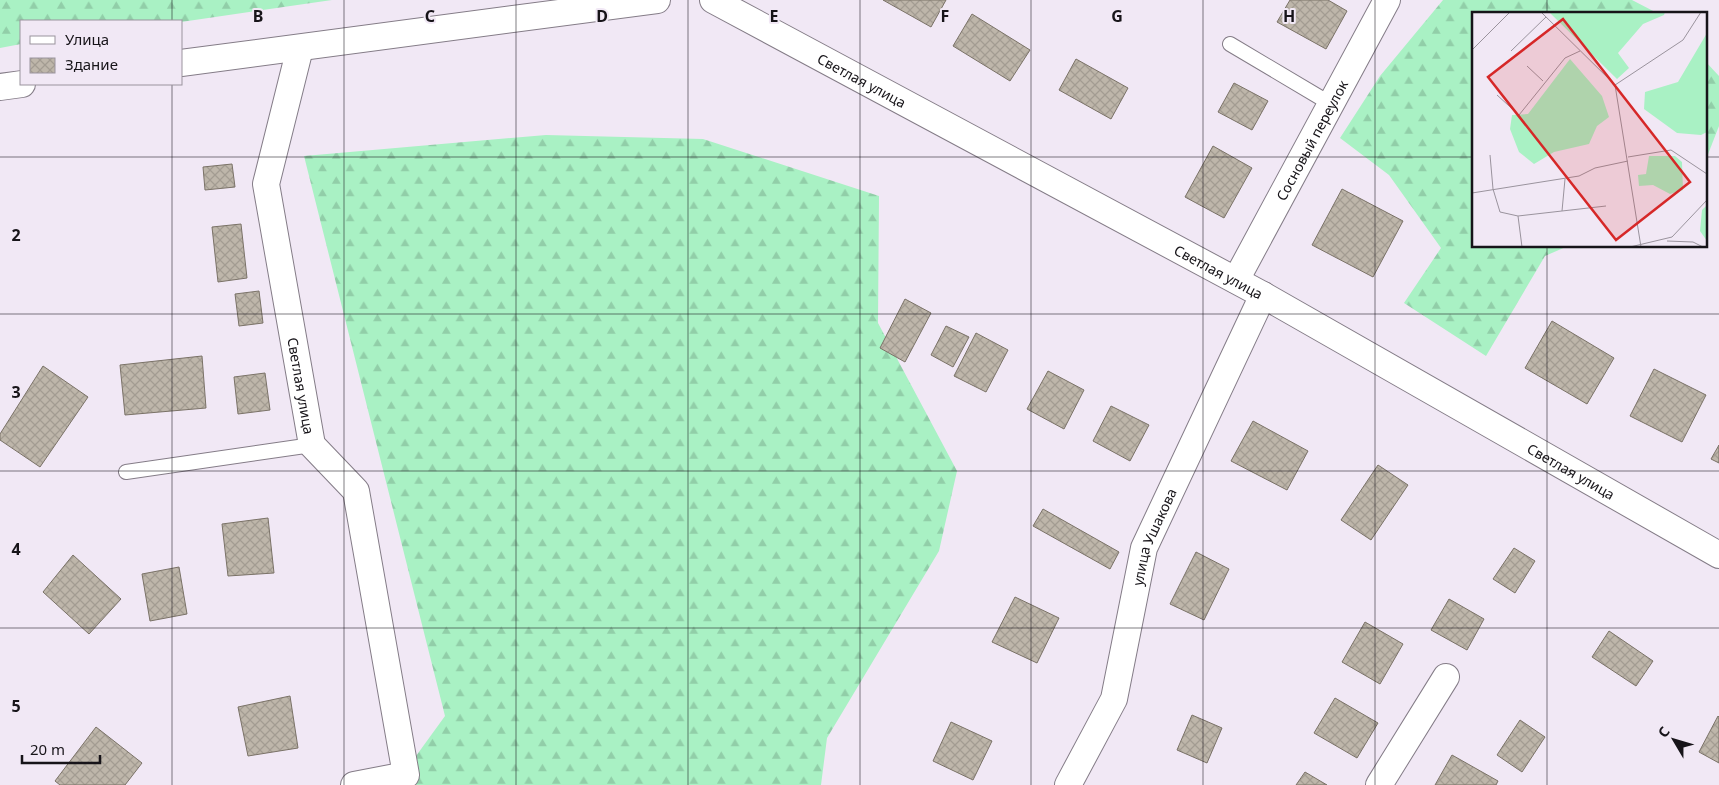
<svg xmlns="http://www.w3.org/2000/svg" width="1719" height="785" font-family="'Noto Sans',sans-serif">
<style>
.forest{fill:url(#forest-firs)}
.building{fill:url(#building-cross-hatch);stroke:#7a7267}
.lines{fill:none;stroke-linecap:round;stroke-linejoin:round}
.service-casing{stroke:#847c87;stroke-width:16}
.minor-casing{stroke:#847c87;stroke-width:28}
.service{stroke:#fff;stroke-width:14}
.minor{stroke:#fff;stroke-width:26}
.grid{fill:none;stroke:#171419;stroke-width:1;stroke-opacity:0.55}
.labels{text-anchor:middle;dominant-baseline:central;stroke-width:4;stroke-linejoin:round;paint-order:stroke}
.street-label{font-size:14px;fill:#171419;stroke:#f1e8f5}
.inset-road{fill:none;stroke:#9a939d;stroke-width:1}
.view{fill:#d62828;fill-opacity:0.15;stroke:#d62828;stroke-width:2.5}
.inset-edge{fill:none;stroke:#171419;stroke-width:2.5}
.grid-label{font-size:16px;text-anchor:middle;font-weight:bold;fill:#171419;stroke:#f1e8f5;stroke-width:4;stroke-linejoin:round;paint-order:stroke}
</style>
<defs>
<pattern id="forest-firs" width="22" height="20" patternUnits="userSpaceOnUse" patternTransform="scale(1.25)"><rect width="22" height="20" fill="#a9f1c4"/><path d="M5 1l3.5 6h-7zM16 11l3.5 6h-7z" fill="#91cea8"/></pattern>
<pattern id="building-cross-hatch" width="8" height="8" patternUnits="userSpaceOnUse" patternTransform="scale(1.25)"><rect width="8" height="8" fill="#beb6aa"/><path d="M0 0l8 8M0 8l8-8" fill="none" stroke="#a39c92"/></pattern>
</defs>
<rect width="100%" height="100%" fill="#f1e8f5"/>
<g class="forest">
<path d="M0,0H332L181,22L21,21V44L0,48Z"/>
<path d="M1443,0H1632L1659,14H1473V246H1568L1545,256L1486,356L1404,303L1441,248L1389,175L1340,138L1380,76Z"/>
<path d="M1705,61L1719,76V126L1705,162Z"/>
<path d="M546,135L703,139L879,196L878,323L957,471L939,551L827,738L821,785H395L445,716L304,156Z"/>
</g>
<g class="building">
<path d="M883,0H946L931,27Z"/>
<path d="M1290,0H1328L1347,11L1326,49L1277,22Z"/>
<path d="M972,14L1030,50L1010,81L953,46Z"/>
<path d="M1076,59L1128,88L1111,119L1059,90Z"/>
<path d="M1234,83L1268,101L1252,130L1218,112Z"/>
<path d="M1213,146L1252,168L1224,218L1185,197Z"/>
<path d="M232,164L235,187L205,190L203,167Z"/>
<path d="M1342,189L1403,221L1373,277L1312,245Z"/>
<path d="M241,224L247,278L218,282L212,227Z"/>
<path d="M259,291L263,323L239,326L235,294Z"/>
<path d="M905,299L931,313L905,362L880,348Z"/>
<path d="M1552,321L1614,358L1587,404L1525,368Z"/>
<path d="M946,326L969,337L953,367L931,355Z"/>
<path d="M976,333L1008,350L986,392L954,376Z"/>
<path d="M202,356L206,408L125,415L120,365Z"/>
<path d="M43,366L88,397L40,467L0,440V434Z"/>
<path d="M1654,369L1706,395L1682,442L1630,416Z"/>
<path d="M1048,371L1084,390L1064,429L1027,409Z"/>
<path d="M265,373L270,410L238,414L234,377Z"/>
<path d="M1111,406L1149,425L1130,461L1093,441Z"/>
<path d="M1253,421L1308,451L1287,490L1231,461Z"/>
<path d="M1719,445V463L1711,459Z"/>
<path d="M1378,465L1408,485L1371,540L1341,520Z"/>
<path d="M1043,509L1119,552L1110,569L1033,526Z"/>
<path d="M268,518L274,573L228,576L222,524Z"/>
<path d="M1514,548L1535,561L1515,593L1493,579Z"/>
<path d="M1196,552L1229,569L1204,620L1170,604Z"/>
<path d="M73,555L121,599L89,634L43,592Z"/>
<path d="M179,567L187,614L150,621L142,574Z"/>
<path d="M1015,597L1059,618L1037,663L992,642Z"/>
<path d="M1449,599L1484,619L1467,650L1431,630Z"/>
<path d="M1365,622L1403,644L1380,684L1342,662Z"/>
<path d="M1609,631L1653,661L1636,686L1592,657Z"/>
<path d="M290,696L298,748L248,756L238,707Z"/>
<path d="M1335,698L1378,723L1357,758L1314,733Z"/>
<path d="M1192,715L1222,728L1207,763L1177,750Z"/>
<path d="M1718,716L1719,717V763L1699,752Z"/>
<path d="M1520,720L1545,737L1522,772L1497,755Z"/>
<path d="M951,722L992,741L973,780L933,761Z"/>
<path d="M96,727L142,763L125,785H60L55,781Z"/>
<path d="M1452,755L1498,781L1496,785H1435Z"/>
<path d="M1305,772L1327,785H1296Z"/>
</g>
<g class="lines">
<g class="service-casing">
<g id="service">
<path d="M1230,44L1331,104"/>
<path d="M126,472L312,445"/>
</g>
</g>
<g class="minor-casing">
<g id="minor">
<path id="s1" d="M713,0L1263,295L1719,555"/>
<path id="s2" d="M300,48L266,184L312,445L356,491L406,775L354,785"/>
<path d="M181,63L657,0"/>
<path d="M0,87L22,84"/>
<path id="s3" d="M1236,280L1387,0"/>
<path id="s4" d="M1068,785L1114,699L1144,548L1263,295"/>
<path d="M1379,785L1446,677"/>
</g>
</g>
<use href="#service" class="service"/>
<use href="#minor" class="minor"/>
</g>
<path class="grid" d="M172,0V21M344,0V785M516,0V785M688,0V785M860,0V785M1031,0V785M1203,0V785M1375,0V785M1547,0V14M172,84V785M0,157H1473M1705,157H1719M1547,246V785M0,314H1719M0,471H1719M0,628H1719"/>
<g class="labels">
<g class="street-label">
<text stroke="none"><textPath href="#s1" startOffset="169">Светлая улица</textPath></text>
<text stroke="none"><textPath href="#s3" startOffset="159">Сосновый переулок</textPath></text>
<text stroke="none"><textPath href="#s1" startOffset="574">Светлая улица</textPath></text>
<text stroke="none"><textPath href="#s2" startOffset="345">Светлая улица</textPath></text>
<text stroke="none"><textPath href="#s1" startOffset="979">Светлая улица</textPath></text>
<text stroke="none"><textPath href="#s4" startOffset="265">улица Ушакова</textPath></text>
</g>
</g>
<g transform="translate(1472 12)">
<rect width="235" height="235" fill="#f1e8f5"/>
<path d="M77,0H193L192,3L171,12L146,41L157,56L145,67ZM235,21V120L229,123L205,121L172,97L173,80L206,70ZM98,47L130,84L137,105L125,114L117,132L82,140L62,152L47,140L38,117L40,103L56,102ZM177,144H203L210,150L211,178L198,182L181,173L167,174L166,163L174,162ZM235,193V229L228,219L230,198Z" fill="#a9f1c4"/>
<path class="inset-road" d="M69,0L143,73L169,235M0,38L38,0M39,39L74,5M55,54L71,69M143,73L211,28L229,0M25,83L47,103L93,46L108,39M18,143L21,177L28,200L46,204L50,235M156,145L199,138L235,162M0,181L107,164L123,156L156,149M90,199L93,167M46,204L134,194M195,229L221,230L231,235M158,235L200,225L235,188"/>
<path class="view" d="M91,7L218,170L144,228L16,65Z"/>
<rect width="235" height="235" class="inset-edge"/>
</g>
<g class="grid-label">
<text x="258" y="22">B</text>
<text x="430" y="22">C</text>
<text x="602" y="22">D</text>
<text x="774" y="22">E</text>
<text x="945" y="22">F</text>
<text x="1117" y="22">G</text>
<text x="1289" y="22">H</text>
<text x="16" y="241">2</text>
<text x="16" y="398">3</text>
<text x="16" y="555">4</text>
<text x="16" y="712">5</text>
</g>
<rect x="20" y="20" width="162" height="65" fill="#f1e8f5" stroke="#9a939d"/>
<rect x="30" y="36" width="25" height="8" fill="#ffffff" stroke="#9a939d"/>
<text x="65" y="45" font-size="15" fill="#171419">Улица</text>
<rect x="30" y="58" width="25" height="15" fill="url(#building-cross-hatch)" stroke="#9a939d"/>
<text x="65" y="70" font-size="15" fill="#171419">Здание</text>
<g transform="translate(1674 740) rotate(308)" stroke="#f1e8f5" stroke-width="4" paint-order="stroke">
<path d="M0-4L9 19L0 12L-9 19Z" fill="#171419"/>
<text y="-8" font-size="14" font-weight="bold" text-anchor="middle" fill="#171419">С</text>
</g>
<path d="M22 755v8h78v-8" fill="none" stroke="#171419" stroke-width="2.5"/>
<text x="30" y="755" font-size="15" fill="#171419" stroke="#f1e8f5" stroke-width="4" paint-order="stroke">20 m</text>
</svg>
